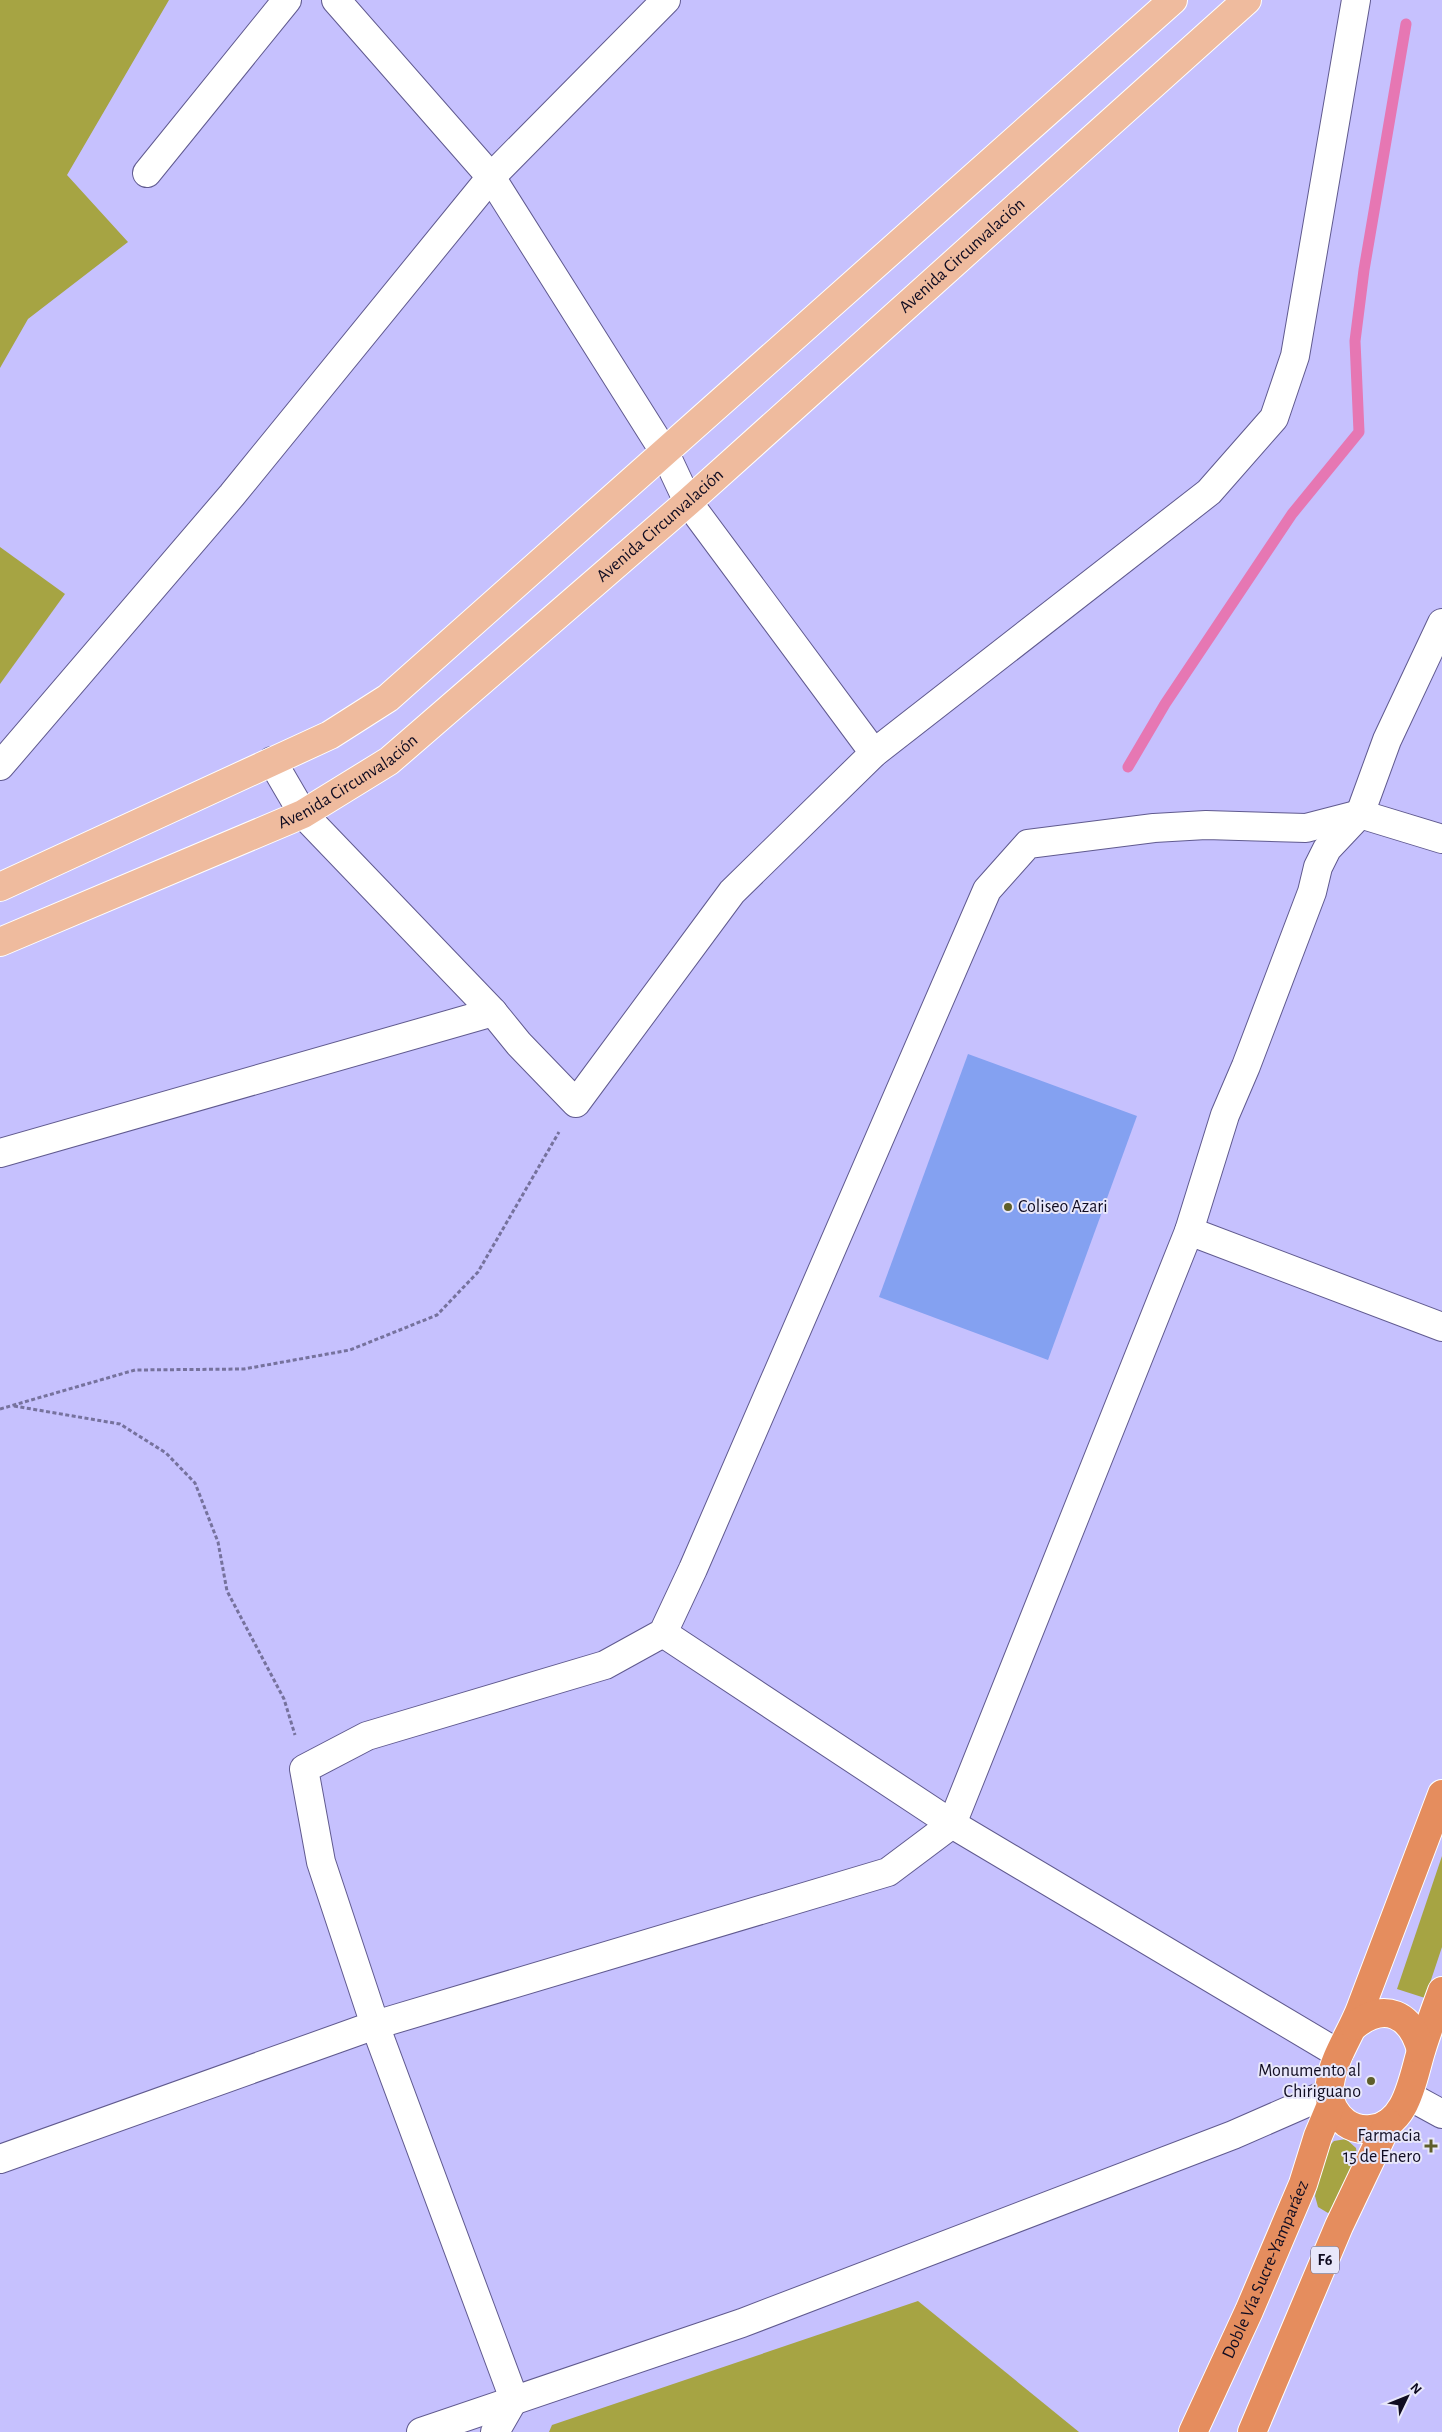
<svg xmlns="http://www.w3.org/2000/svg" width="1442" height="2432" font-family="'Alegreya Sans',sans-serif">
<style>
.green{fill:#a6a443}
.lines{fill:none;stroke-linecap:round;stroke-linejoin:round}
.stream{stroke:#e677b3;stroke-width:11}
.building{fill:#84a1f1}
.minor-casing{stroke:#605a8f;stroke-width:30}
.major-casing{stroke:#fff;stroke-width:30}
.highway-casing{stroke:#fff;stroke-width:30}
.path{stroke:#76729d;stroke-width:3;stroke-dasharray:4 2.5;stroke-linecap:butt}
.minor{stroke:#fff;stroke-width:28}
.major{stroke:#efbb9e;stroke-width:28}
.highway{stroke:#e58d5e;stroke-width:28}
.poi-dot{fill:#5e5e2a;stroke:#e8e7fa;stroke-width:2}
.labels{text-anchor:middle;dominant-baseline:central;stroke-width:4;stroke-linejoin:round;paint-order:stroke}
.shield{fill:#e8e7fa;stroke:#514e62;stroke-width:1}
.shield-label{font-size:16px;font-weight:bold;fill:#100c21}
.street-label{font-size:18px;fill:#100c21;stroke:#e8e7fa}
.poi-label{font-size:18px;fill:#100c21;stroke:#e8e7fa;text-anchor:end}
</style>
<rect width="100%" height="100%" fill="#c6c1fe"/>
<g class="green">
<path d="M0,0H169L67,175L128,242L28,319L0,368Z"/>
<path d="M0,547L65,594L0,684Z"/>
<path d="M1442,1856V1947L1425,1998L1397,1989Z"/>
<path d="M1346,2139L1356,2148L1358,2162L1339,2205L1328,2213L1318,2207L1315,2196L1326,2149L1334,2141Z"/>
<path d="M918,2301L1079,2432H549L552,2425Z"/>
</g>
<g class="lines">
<path class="stream" d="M1128,767L1165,704L1292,514L1359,432L1355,341L1364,270L1406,24"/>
</g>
<path class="building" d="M968,1054L1137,1116L1048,1360L879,1297Z"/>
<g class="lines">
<g class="minor-casing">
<g id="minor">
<path d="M336,0L491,177L665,453L688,502L874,753"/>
<path d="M147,173L287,0"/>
<path d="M272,761L303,814L493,1012L519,1044L576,1103L732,892L874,753L1209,492L1274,418L1295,356L1356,0"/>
<path d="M0,766L232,495L491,177L666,0"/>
<path d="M0,1153L493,1012"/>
<path d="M1189,1231L1442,1327"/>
<path d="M663,1633L952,1824L1339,2054"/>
<path d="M1409,2096L1442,2114"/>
<path d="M0,2159L375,2025L888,1872L952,1824L1189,1231L1225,1115L1246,1066L1312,892L1318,867L1327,849L1360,814L1387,740L1442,623"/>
<path d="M421,2432L742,2323L1233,2135L1329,2093"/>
<path d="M495,2432L514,2399L375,2025L321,1862L304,1769L367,1736L605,1665L663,1633L693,1569L987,890L1028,844L1154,828L1206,825L1306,828L1360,814L1442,839"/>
</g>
</g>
<g class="major-casing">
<g id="major">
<path d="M0,887L330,735L388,698L1173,0"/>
<path id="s1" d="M0,942L303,814L389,761L688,502L1247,0"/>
</g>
</g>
<g class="highway-casing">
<g id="highway">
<path d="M1442,1794C1415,1866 1387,1938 1360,2010C1350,2035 1334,2057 1330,2083C1327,2099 1333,2113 1346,2123C1353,2128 1362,2130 1371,2129C1408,2126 1413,2075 1422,2048C1428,2029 1435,2010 1442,1991"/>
<path d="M1354,2026C1385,2001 1411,2014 1421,2050"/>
<path id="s2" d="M1193,2432L1249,2311L1303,2184L1318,2136L1331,2105"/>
<path d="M1252,2432L1339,2226L1388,2123"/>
</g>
</g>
<g class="path">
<path d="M14,1406L120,1424L166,1453L195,1483L218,1542L227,1591L284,1699L295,1735"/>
<path d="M0,1409L135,1370L244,1369L350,1350L437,1315L478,1272L559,1132"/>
</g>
<use href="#minor" class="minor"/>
<use href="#major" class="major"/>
<use href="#highway" class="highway"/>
</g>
<g class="poi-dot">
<circle cx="1008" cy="1207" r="5"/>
<circle cx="1371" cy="2081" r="5"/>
<path d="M1428.5 2138.5h5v5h5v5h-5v5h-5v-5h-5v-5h5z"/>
</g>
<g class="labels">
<rect class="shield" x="1311" y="2246.5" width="28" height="27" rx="4"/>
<g class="shield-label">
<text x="1325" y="2260">F6</text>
</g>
<g class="street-label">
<text stroke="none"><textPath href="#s1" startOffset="1194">Avenida Circunvalación</textPath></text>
<text stroke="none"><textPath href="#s1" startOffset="789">Avenida Circunvalación</textPath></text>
<text stroke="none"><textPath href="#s1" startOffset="384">Avenida Circunvalación</textPath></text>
<text stroke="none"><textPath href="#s2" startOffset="178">Doble Vía Sucre-Yamparáez</textPath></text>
</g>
<g class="poi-label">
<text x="1018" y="1207" text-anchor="start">Coliseo Azari</text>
<text x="1361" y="2071">Monumento al<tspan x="1361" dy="21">Chiriguano</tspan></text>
<text x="1421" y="2136">Farmacia<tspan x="1421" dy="21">15 de Enero</tspan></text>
</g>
</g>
<g transform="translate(1407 2397) rotate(47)" stroke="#e8e7fa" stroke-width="4" paint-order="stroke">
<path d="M0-4L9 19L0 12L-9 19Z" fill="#100c21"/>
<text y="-8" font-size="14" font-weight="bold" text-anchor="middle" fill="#100c21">N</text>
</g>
</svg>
